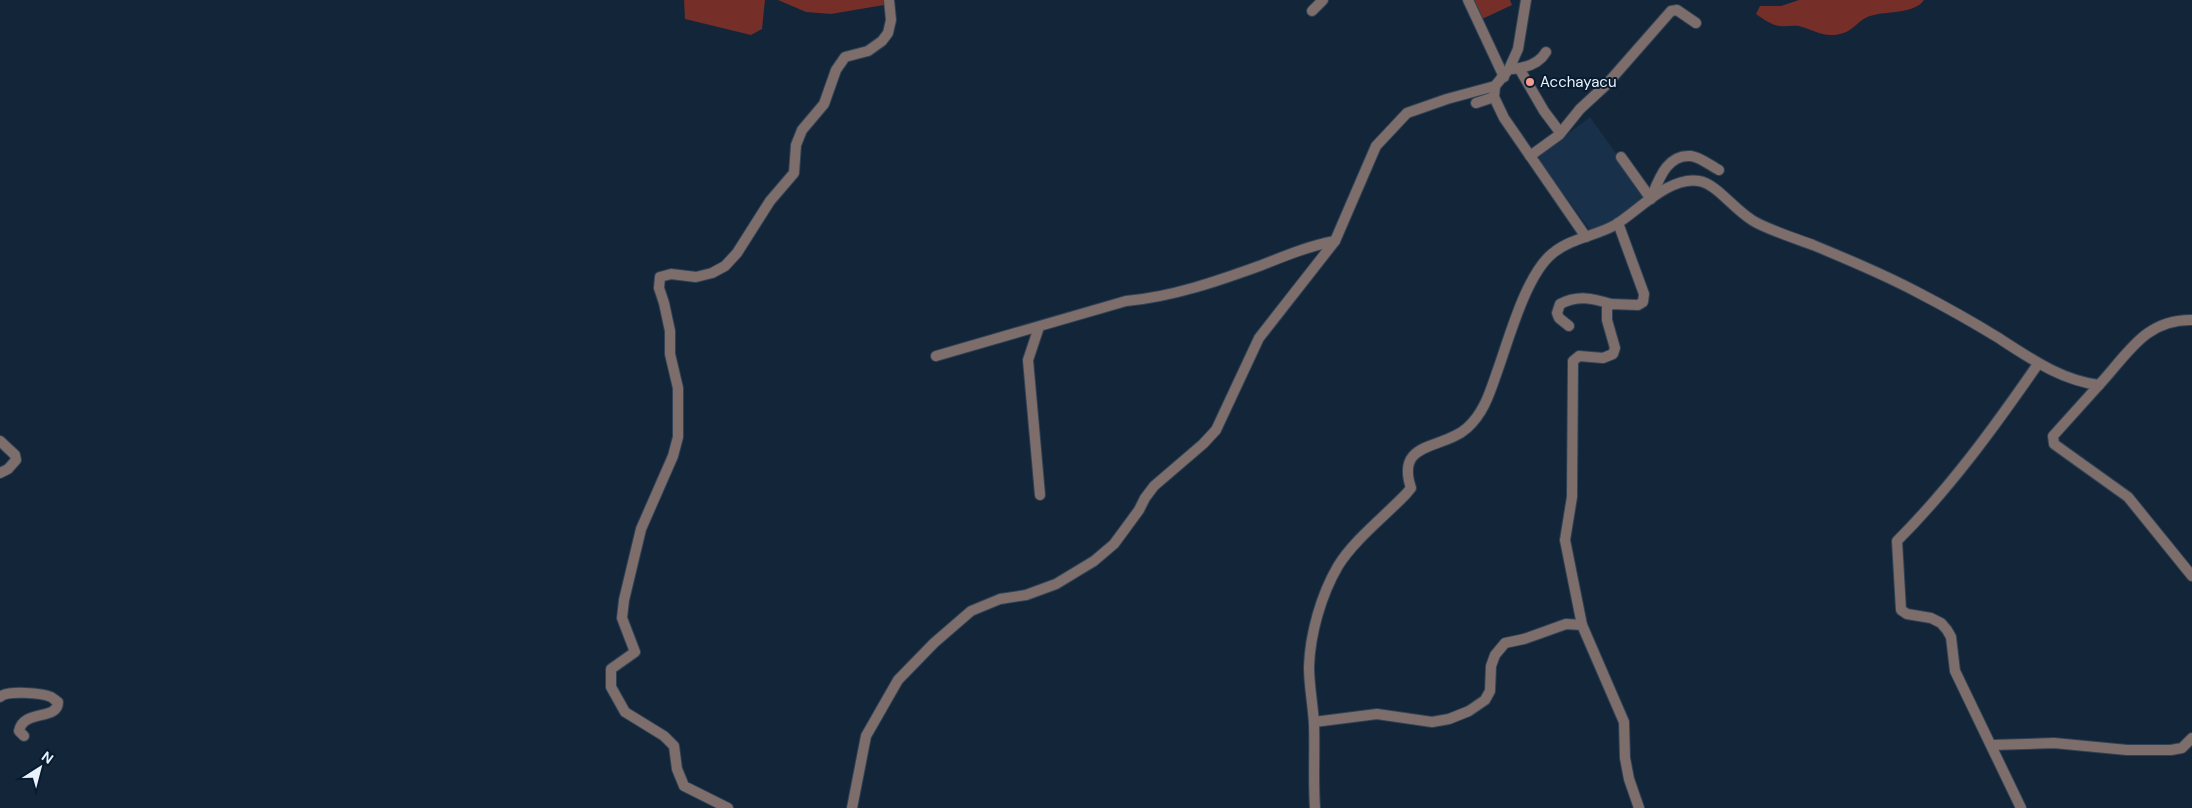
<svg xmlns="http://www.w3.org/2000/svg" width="2192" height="808" font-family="'DM Sans',sans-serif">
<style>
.built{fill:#183049}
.green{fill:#752e28}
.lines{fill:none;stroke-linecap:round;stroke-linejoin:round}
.street-casing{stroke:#304255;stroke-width:12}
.street{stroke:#7d6d6b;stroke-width:10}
.poi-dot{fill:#f59c91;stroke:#091b2f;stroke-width:2}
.labels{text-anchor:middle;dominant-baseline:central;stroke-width:4;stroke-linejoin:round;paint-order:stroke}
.poi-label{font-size:15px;fill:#e9f3fe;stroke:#091b2f;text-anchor:start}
</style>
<rect width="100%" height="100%" fill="#122539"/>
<path class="built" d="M1590,117L1646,195L1597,231L1590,230L1537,157Z"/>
<g class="green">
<path d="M684,0H765L762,29L751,35L685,19Z"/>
<path d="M778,0H884V5L831,14L806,12Z"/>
<path d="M1471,0H1510L1512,5L1480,20Z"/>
<path d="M1799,0H1924C1915,14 1885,11 1870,16C1855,21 1854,34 1833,35C1822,36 1810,29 1799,26C1793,25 1786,27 1780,26C1771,25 1763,19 1756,14L1760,6H1781Z"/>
</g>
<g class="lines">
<g class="street-casing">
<g id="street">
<path d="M1468,0L1504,77"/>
<path d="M1312,11L1323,0"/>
<path d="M1519,68L1544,111L1559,131"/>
<path d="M1512,69C1525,68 1539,64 1546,52"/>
<path d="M1495,86L1494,97L1504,118L1586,237"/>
<path d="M1476,103L1494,97"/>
<path d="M1530,156L1559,135L1580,109L1606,85L1671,11L1677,10L1696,23"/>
<path d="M1621,157L1651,199"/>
<path d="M1651,198C1659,179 1667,154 1691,156C1700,157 1711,166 1719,170"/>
<path d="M1618,223L1644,294L1643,302L1638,305L1611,304L1607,308V320L1615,348L1613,354L1603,358L1579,356L1573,361L1572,497L1565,540L1582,625L1624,722L1625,758L1629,779L1639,808"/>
<path d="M1569,326L1559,318L1557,313L1560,304C1578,295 1592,298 1611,304"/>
<path d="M1039,327L1028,360L1040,495"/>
<path d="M936,356L1126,301C1172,297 1218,281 1262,265C1287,255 1309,246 1335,241"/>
<path d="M2099,385L2053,436L2054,444L2128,497L2192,576"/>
<path d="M0,441L15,455L16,460L8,469L0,473"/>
<path d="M0,697C7,690 42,693 51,697C53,698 56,701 58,702C58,721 23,709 19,731L24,736"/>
<path d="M1314,722L1377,714L1432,722L1449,719L1469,711L1485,700L1490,691L1491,666L1495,655L1505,643L1524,639L1566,624L1582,625"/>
<path d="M1992,745L2054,743L2127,750H2171L2182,748L2192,738"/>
<path d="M728,808L684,786L677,769L674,746L664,736L625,712L611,687V669L635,652L622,618L624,600L641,529L673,456L678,437V388L670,354V331L664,303L659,288L660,277L671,274L696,277L712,273L725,266L737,253L770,201L794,173L796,145L802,130L824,104L836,70L845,57L868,51L882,41L888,33L891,20L889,0"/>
<path d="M852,808L866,736L898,680L934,643L971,611L1000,599L1026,595L1056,584L1094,561L1114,544L1139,510L1145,498L1154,486L1203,444L1216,430L1259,338L1335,241L1376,146L1407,113L1447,99L1495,86L1509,69L1518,49L1526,0"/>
<path d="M1315,808C1313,780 1315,752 1314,724C1313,705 1309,686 1309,667C1310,634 1321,595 1338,566C1354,540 1385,516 1406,494L1411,488C1395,440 1443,450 1467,428C1484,413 1490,392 1497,372C1509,339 1526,274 1553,253C1571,238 1596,236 1615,225C1638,211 1669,176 1699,181C1718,184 1736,213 1757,223C1775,232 1794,238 1813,245C1847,259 1885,275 1917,292C1944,306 1971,321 1997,337C2030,358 2060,380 2099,385C2128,354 2145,319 2192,320"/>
<path d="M2021,808L1955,671L1951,637L1947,630L1941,623L1931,618L1907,614L1901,610L1897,541C1951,487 1995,426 2038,364"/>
</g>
</g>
<use href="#street" class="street"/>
</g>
<circle class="poi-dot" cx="1530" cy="82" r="5"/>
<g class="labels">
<g class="poi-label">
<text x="1540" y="82">Acchayacu</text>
</g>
</g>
<g transform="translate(40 768) rotate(36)" stroke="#091b2f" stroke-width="4" paint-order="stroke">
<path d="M0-4L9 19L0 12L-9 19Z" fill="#e9f3fe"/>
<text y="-8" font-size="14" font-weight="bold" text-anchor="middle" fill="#e9f3fe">N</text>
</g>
</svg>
